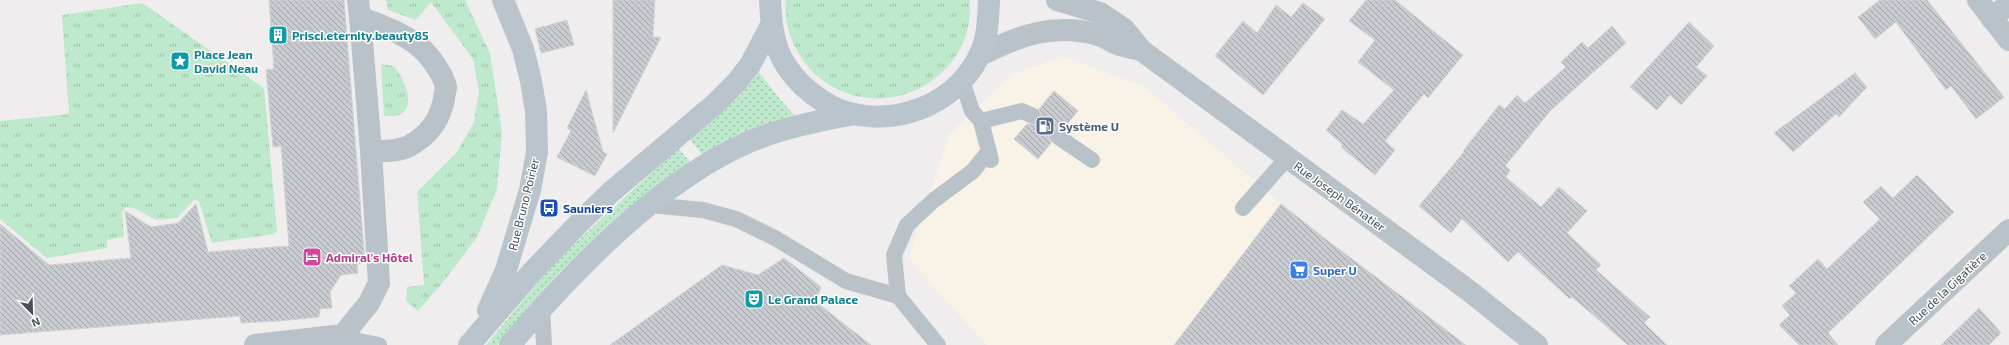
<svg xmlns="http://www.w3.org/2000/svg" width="2009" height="345" font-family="'Exo 2',sans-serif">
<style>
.commercial{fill:#f9f2e7}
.grass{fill:url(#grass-tufts)}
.garden{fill:url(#garden-dots)}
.building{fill:url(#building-back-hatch);stroke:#d1d3d7}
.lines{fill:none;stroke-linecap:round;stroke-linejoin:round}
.service{stroke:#b9c2c8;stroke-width:16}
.minor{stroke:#b9c2c8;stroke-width:22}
.tertiary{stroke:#b9c2c8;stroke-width:22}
.secondary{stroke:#bac4cd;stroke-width:22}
.labels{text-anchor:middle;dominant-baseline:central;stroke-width:3;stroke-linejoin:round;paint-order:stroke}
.culture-label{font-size:12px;font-weight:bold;fill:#0d838f;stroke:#fff;text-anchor:start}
.service-label{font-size:12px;font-weight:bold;fill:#4e5e75;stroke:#fff;text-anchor:start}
.street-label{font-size:12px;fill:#475158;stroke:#fff}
.transit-label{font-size:12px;font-weight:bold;fill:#164399;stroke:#fff;text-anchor:start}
.hotel-label{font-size:12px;font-weight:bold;fill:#b23c85;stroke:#fff;text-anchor:start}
.shop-label{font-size:12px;font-weight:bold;fill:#366cbe;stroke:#fff;text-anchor:start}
</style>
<defs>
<pattern id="grass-tufts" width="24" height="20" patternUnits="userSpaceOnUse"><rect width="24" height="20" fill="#bfe9cc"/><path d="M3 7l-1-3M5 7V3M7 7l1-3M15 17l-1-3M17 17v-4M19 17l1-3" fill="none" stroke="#9dbfa8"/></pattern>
<pattern id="garden-dots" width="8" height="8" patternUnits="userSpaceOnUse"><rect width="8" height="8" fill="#bfe9cc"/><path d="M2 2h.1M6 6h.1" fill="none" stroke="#9dbfa8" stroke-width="1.8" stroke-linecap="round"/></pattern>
<pattern id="building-back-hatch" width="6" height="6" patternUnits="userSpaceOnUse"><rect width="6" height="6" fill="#c7cacf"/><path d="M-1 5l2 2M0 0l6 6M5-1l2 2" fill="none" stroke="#a3a6ab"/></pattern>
</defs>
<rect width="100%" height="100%" fill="#efeded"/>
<path class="commercial" d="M1062,56L1145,87L1281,204L1466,345H987L908,259L949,135L1011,75Z"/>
<g class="grass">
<path d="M386,0H465L490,53L502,132L497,189L477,237L444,281L418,311L406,301L407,287L424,285L417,192L457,152L474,122L479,91L473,59L431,2L416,20L388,10Z"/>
<path d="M786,0H970C970,16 969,33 961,47C925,115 830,116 795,47C788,33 784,16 786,0Z"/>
<path d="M142,3L264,88L277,231L274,234L212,243L199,201L194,200L177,218L156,220L134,208L126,207L122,212L124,237L107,240V248L47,258L0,219V121L69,114L62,15Z"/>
<path d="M381,64L394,66C408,84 421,120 384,116Z"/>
</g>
<g class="garden">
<path d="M759,72L779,98L795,116L703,156L689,138L740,96Z"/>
<path d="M678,148L692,164L624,216L563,269L498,345H486L555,262Z"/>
</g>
<g class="building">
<path d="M269,0H344L365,263L357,264L358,273L341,275L330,292L332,308L320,309L319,317L279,321L241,323L240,316L0,335V224L49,265L131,258L125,211L151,227L178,223L196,204L208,252L289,246L281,146L273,147L266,70L274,69Z"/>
<path d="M613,0H655L653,37H661L613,133Z"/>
<path d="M1366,0H1395L1463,55L1428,98L1424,94L1385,141L1395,150L1375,175L1341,147L1343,145L1326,130L1342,110L1363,124L1394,90L1358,62L1375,40L1349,21Z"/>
<path d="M1880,0H1927L2004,97L1976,119L1951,86L1946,90L1896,22L1875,39L1858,17Z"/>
<path d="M1303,3L1325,19L1263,95L1215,56L1243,21L1257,33L1276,5L1291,17Z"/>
<path d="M567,20L574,45L541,53L535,29Z"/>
<path d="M1689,22L1714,46L1696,67L1707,76L1681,105L1670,95L1657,110L1630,87Z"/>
<path d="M1612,26L1626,43L1551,110L1505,166L1510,170L1506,177L1541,207L1559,187L1587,211L1567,233L1601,265L1596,270L1650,317L1644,323L1667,345H1628L1572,297L1570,299L1518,252L1508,262L1462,219L1451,233L1419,206L1464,152L1463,151L1499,105L1505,109L1517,95L1525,103L1566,67L1561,62L1582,42L1588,48Z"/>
<path d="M1855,73L1867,87L1839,117L1836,114L1793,152L1774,133Z"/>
<path d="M586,90L603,152L607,154L595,176L557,157L571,131L567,128Z"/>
<path d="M1054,91L1078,111L1063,129L1057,127L1049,130L1048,136L1051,143L1038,159L1014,139L1027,124L1034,125L1039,123L1042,115L1039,109Z"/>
<path d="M1917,175L1954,212L1828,333L1838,345H1799L1779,325L1790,315L1782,306L1796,293L1789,286L1818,259L1827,269L1880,219L1863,202L1881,186L1893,198Z"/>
<path d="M1281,204L1327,240L1466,345H1174Z"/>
<path d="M784,258L821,287L816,302L871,345H610L722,265L758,275Z"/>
<path d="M1979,308L2001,333L1989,345H1941Z"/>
</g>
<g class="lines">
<g class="service">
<path d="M962,81L972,111L981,121L991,160"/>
<path d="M981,121L1022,111L1033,116"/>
<path d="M1057,136L1092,160"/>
<path d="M649,205L703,210L736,219L775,238L846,281L898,296L938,345"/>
<path d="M1243,208L1287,158"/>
<path d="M898,296L894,255L907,225L934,200L973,171L989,151"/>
<path d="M542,308L544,345"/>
<path d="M343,335L359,341L379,345"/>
</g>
<g class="minor">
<path d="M1978,0L2009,40"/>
<path d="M360,17L371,151"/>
<path d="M1992,19L2009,3"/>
<path d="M255,345L343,335L369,303L379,283L371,151C383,151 398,152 409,146C428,136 440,120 444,99C444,95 446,90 446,87C444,76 430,56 422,49C405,33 381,26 360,17L358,0"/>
<path d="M1886,345L2009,230"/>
</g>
<g class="tertiary">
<path d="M1057,0L1100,13L1124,29L1141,50L1468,290L1537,345"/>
<path d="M979,56C1017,36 1055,22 1098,35C1104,37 1111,41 1117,44C1125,47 1133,48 1141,50"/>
</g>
<g class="secondary">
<path d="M770,0C771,18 772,34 778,50C783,63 793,76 802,85C813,95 826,105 840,110C891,129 955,106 979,56C988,39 988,19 989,0"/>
<path d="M488,310L506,270L530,190L537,152L536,111L531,81L523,49L503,0"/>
<path d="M469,345L533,271L581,221L611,192L715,104L736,83L750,65L771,25"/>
<path d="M510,345C573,271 659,181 749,142C782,128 818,121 854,114"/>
</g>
</g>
<defs>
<g id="building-square" transform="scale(1)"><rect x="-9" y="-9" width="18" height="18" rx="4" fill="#0f9aa8" stroke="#fff"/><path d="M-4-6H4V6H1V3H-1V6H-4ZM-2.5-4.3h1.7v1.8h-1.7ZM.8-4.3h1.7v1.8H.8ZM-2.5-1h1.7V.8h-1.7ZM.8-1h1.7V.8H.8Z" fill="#fff"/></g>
<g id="sight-square" transform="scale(1)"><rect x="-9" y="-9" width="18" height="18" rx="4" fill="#0f9aa8" stroke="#fff"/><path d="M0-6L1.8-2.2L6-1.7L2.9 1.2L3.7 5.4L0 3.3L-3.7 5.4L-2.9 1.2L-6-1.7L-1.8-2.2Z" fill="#fff"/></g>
<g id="fuel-square" transform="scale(1)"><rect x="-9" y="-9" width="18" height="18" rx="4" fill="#5c6f8a" stroke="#fff"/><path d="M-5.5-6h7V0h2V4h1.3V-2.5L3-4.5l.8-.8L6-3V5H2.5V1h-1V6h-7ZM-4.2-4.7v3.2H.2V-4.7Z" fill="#fff"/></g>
<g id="bus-square" transform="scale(1)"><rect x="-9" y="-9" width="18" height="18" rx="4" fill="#1a4fb4" stroke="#fff"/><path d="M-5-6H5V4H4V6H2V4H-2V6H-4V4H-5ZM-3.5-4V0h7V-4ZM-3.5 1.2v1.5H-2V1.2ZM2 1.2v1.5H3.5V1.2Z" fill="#fff"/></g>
<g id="hotel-square" transform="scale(1)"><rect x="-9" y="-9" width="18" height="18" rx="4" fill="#d1479c" stroke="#fff"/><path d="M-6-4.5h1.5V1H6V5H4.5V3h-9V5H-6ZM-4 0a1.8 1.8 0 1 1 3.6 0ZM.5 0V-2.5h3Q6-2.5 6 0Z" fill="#fff"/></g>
<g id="supermarket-square" transform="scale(1)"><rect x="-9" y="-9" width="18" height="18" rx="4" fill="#3f7fe0" stroke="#fff"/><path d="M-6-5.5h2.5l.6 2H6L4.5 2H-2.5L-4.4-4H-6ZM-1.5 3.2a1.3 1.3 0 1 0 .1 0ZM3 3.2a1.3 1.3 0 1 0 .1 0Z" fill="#fff"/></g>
<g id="theatre-square" transform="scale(1)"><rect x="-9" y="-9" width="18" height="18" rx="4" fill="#0f9aa8" stroke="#fff"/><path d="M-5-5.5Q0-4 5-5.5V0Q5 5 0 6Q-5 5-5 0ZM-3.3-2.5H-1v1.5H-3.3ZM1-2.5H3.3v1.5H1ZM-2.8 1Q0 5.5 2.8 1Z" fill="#fff"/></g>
</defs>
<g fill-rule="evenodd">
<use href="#building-square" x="278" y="35"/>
<use href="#sight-square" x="180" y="61"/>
<use href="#fuel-square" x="1045" y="126"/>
<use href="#bus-square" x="549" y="208"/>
<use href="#hotel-square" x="312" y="257"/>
<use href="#supermarket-square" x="1299" y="270"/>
<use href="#theatre-square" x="754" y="299"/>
</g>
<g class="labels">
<g class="culture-label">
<text x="292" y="35">Prisci.eternity.beauty85</text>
<text x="194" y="54">Place Jean<tspan x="194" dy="14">David Neau</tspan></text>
<text x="768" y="299">Le Grand Palace</text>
</g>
<g class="service-label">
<text x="1059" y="126">Système U</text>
</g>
<g class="street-label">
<text transform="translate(1340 196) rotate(36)">Rue Joseph Bénatier</text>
<text transform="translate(523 204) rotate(-76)">Rue Bruno Poirier</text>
<text transform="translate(1947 288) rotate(-43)">Rue de la Gigatière</text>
</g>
<g class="transit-label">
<text x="563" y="208">Sauniers</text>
</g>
<g class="hotel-label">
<text x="326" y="257">Admiral's Hôtel</text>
</g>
<g class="shop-label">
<text x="1313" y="270">Super U</text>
</g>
</g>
<g transform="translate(32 313) rotate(157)" stroke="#ffffff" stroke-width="3" paint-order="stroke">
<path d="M0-3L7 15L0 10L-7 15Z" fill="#475158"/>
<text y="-6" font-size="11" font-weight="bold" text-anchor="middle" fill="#475158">N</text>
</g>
</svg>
